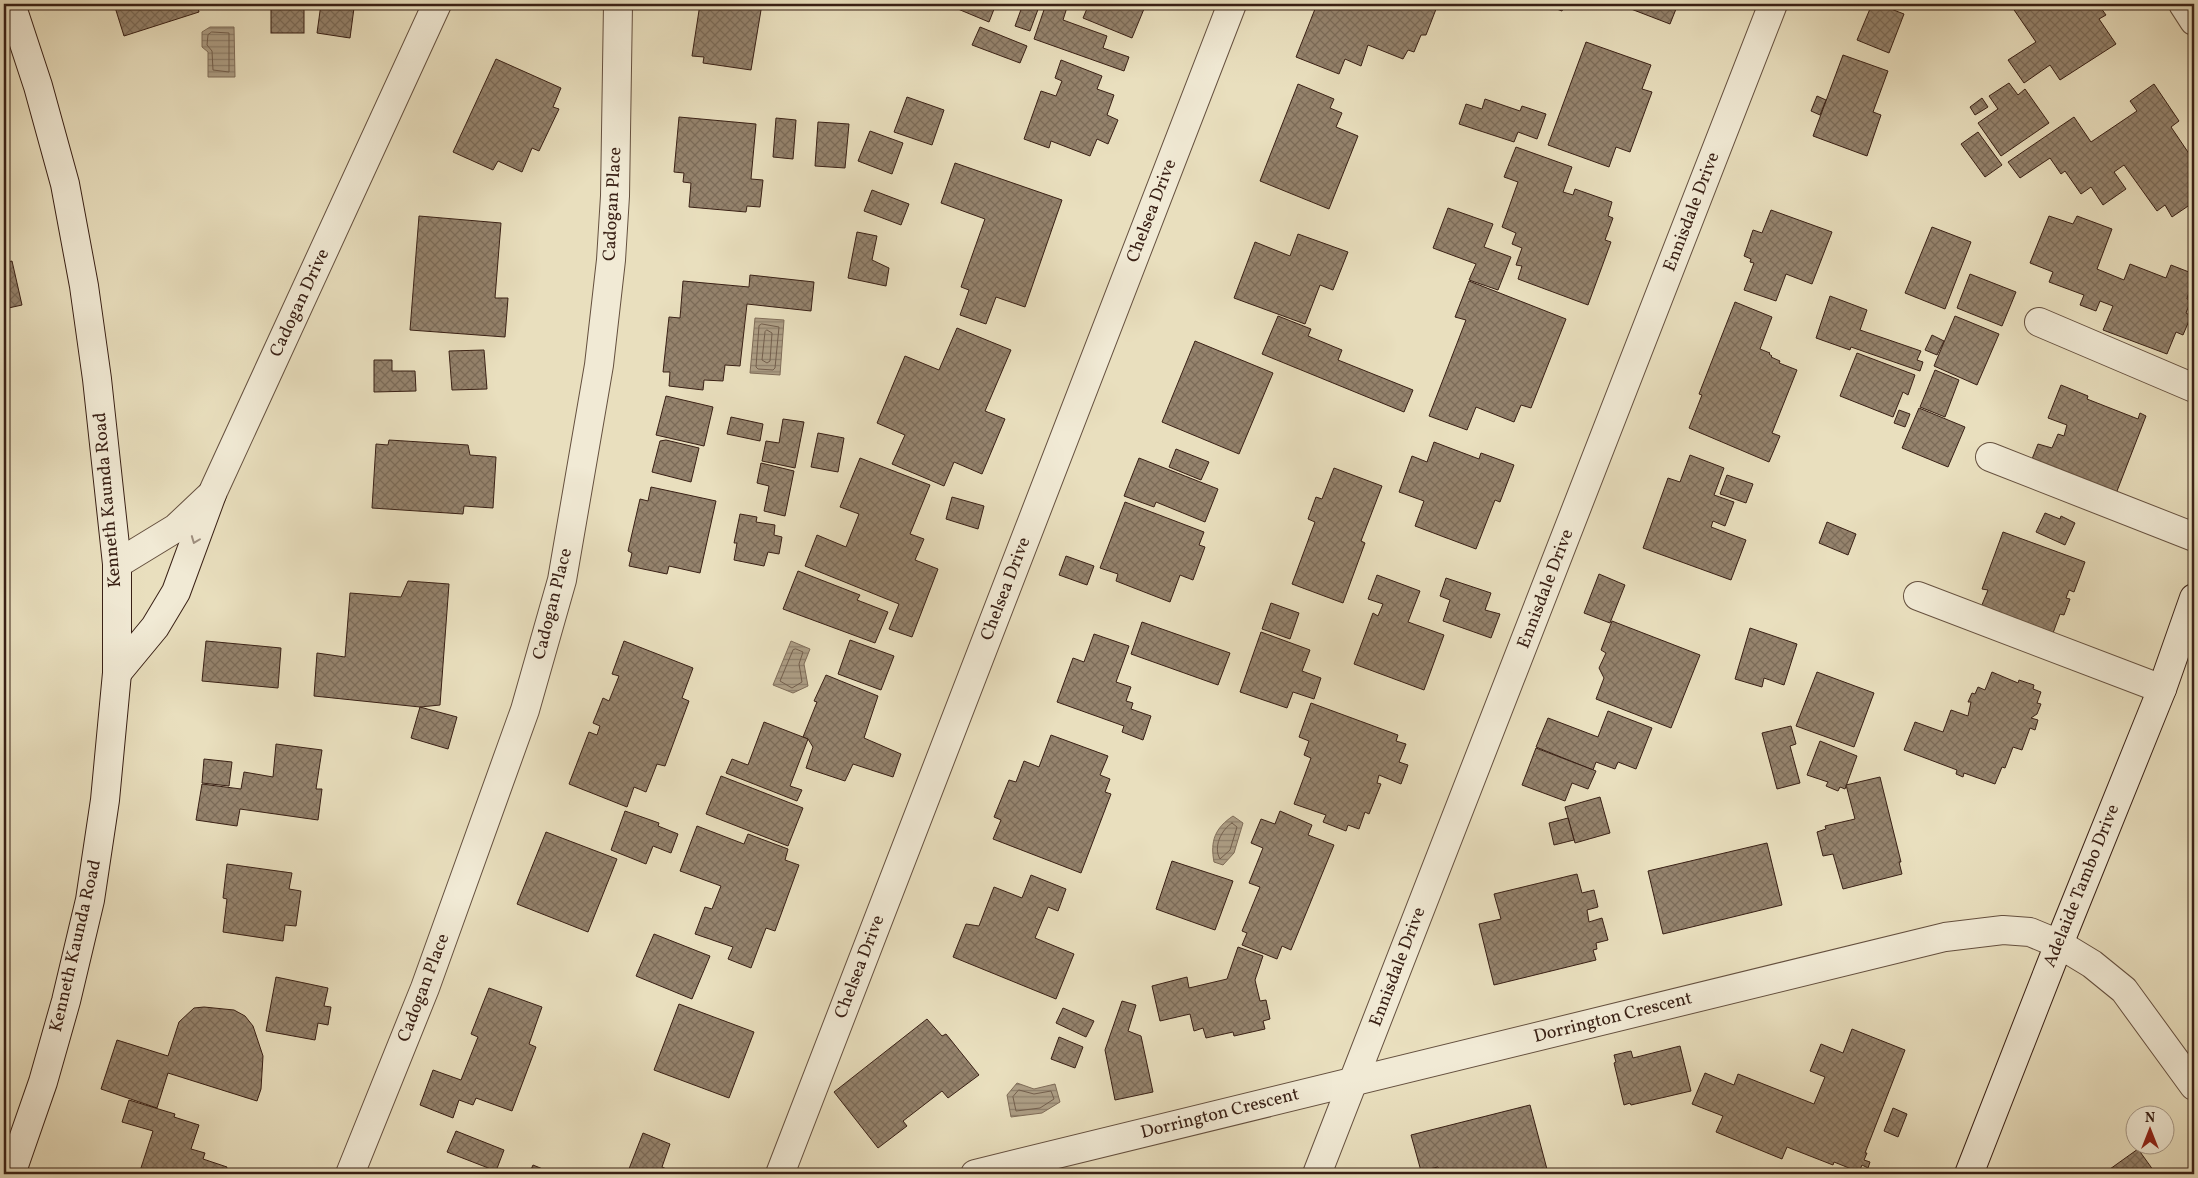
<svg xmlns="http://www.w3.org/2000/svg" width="2198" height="1178" font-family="Vollkorn,serif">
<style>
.water{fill:url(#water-rules);stroke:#7f6c58}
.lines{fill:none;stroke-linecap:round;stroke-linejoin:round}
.shore{stroke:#735f4d;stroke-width:1}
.building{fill:url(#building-cross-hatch);stroke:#392015}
.street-casing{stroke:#65503f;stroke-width:30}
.secondary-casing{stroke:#392015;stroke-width:30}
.street{stroke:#f1ead5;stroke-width:28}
.secondary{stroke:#f1ead5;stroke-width:28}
.oneway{stroke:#9e8f7f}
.labels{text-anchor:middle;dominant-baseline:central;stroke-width:4.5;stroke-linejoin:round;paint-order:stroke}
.street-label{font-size:18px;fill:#392015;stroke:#f1ead5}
</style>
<defs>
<pattern id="water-rules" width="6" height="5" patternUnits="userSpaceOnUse" patternTransform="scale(1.25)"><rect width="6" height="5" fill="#ad9e85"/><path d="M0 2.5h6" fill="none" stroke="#8e806c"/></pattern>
<pattern id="building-cross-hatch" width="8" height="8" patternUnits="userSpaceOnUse" patternTransform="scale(1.25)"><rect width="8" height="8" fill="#95836d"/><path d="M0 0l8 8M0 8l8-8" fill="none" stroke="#7b6b58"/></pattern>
</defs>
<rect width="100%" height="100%" fill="#e9dfbe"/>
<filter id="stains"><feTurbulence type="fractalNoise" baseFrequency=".004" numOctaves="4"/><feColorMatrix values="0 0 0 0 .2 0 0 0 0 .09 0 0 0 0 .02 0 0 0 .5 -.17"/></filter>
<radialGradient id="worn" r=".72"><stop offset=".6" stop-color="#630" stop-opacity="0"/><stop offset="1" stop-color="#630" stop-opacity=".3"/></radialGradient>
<g class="water">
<path d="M210,27H234L235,77H208V52L202,47V32Z"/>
<path d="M755,318L784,320L780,375L750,373Z"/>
<path d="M791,641L810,649L804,664L808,686L793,693L773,685Z"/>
<path d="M1233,816L1243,823L1234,853L1223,865L1214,862C1210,841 1215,828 1233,816Z"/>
<path d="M1017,1083L1034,1089L1055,1084L1060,1102L1042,1113L1011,1117L1007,1095Z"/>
</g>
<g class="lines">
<g class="shore">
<path d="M212,32L229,33V72L213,70L212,51L207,45L208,35Z"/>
<path d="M762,324L779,327L775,368L773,370L758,369L756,367L759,326Z"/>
<path d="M767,330L772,333L770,361L767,363L762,360L765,332Z"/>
<path d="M796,649L803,652L799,664L802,682L792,688L780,681L793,650Z"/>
<path d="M1232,823L1237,827L1230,850L1220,859C1213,847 1221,830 1232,823Z"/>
<path d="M1019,1090L1034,1094L1051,1091L1054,1099L1040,1108L1016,1111L1013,1097Z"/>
</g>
</g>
<g class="building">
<path d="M114,4H197L199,12L124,36Z"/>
<rect x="271" y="4" width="33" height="29"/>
<path d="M321,4L354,8L350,38L317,33Z"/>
<path d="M700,4H762L751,70L703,63L704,57L692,56Z"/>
<path d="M946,4H996L989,22Z"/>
<path d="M1023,4H1040L1030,31L1015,26Z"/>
<path d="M1046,4H1068L1063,20L1107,36L1103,48L1129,57L1124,71L1034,39Z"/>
<path d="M1089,4H1146L1132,38L1083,18Z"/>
<path d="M1317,4H1438L1426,35H1421L1414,52L1408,50L1403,59L1368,45L1361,66L1345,59L1339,74L1296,57Z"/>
<path d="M1543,4H1565L1562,11Z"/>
<path d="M1618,4H1678L1670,24Z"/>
<path d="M1872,4H1878L1904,14L1889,53L1857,40Z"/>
<path d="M2010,4H2098L2106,15L2099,19L2116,44L2060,80L2050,65L2024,83L2008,60L2036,42Z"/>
<path d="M980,27L1027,46L1020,63L972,45Z"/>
<path d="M1586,42L1651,65L1642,89L1652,92L1630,152L1616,147L1609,167L1548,145Z"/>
<path d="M1843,55L1888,71L1873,112L1881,115L1867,156L1813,136Z"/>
<path d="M496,59L561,88L553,107L559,109L539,151L532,148L522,172L498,161L493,170L453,152Z"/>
<path d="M1061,60L1102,76L1097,89L1114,95L1107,115L1118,120L1108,144L1097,139L1090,156L1051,141L1049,148L1024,139L1041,91L1056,96L1062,81L1055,78Z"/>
<path d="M2009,83L2018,95L2025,89L2049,123L2001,156L1978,123L1998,109L1989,96Z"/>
<path d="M1298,84L1334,99L1330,108L1342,113L1336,127L1358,136L1329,209L1260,181Z"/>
<path d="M2154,84L2179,121L2171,127L2194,161V202L2172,217L2165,205L2157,211L2124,165L2114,172L2126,189L2103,205L2091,187L2081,194L2065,171L2061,174L2050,158L2020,178L2008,162L2074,117L2091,142L2137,111L2130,101Z"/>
<path d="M1817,96L1826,100L1820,115L1811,111Z"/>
<path d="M907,97L944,110L932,145L894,132Z"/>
<path d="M1982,98L1988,107L1975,115L1970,107Z"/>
<path d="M1485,99L1520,111L1522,106L1546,114L1537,139L1518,132L1514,142L1459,124L1466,104L1482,109Z"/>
<path d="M679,117L756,124L751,179L763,180L760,207L747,206L746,212L689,207L691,183L683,182L684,173L674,172Z"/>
<path d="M776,118L796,120L793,159L773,157Z"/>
<path d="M818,122L849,124L845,168L815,166Z"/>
<path d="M870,131L903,143L892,174L858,161Z"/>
<path d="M1978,132L2002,165L1985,177L1961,144Z"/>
<path d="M1516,147L1572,167L1563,192L1573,195L1575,189L1612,202L1608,216L1613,218L1605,240L1611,242L1588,305L1518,279L1522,266L1516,265L1522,248L1512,244L1516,233L1502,227L1518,182L1504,177Z"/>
<path d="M955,163L1062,200L1025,307L996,297L986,324L960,315L969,290L961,287L985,219L941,203Z"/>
<path d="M872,190L909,204L901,225L864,211Z"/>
<path d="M1448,208L1493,224L1484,247L1511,257L1498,290L1469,280L1476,264L1433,248Z"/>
<path d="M1771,210L1832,232L1812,284L1786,274L1776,301L1744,290L1754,263L1750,262L1751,259L1744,256L1753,230L1762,233Z"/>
<path d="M419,216L501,223L495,298H508L505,337L410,330Z"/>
<path d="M2049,216L2073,224L2077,216L2112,229L2097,269L2124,280L2130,264L2166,278L2171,265L2194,274L2187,299L2191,300L2186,313L2191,316L2183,335L2176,332L2167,354L2103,330L2113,306L2100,301L2096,311L2080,305L2084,295L2049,282L2053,272L2030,263Z"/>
<path d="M1932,227L1971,242L1945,309L1905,293Z"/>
<path d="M857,232L877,236L872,260L889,268L886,286L848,278Z"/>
<path d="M1298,234L1348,252L1333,290L1320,285L1305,324L1234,298L1255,242L1290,256Z"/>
<path d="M12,261L22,305L4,309V263Z"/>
<path d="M1970,274L2016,292L2002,326L1957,308Z"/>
<path d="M750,275L814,282L811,311L747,304L740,366L725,365L723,381L704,380L703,390L669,386L670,372H663L669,317L680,318L683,281L749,287Z"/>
<path d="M1469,281L1566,319L1531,408L1521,405L1514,422L1476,407L1467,430L1429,416L1466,320L1455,317Z"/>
<path d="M1830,296L1867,310L1860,330L1921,351L1917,360L1923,362L1920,371L1851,347L1850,350L1816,338Z"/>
<path d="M1735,302L1772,317L1760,349L1770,353L1769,354L1772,356L1771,357L1780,361L1779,363L1797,370L1772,433L1780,436L1769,462L1689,428L1702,395L1699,394Z"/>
<path d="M1278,316L1311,329L1308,336L1342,350L1338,360L1413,390L1404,412L1262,354Z"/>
<path d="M1955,316L1999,334L1977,385L1934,366Z"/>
<path d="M957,328L1011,350L985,411L1005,419L982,474L954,462L944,486L892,464L905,435L877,423L905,356L939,370Z"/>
<path d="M1932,335L1944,341L1937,355L1925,350Z"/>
<path d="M1195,341L1273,373L1239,454L1162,422Z"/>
<path d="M484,350L487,389L452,390L449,351Z"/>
<path d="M1857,353L1915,375L1908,395L1903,392L1893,417L1840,396Z"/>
<path d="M374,360H392V371H415L416,391L374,392Z"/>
<path d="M1935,370L1959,380L1945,417L1920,407Z"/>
<path d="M2061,385L2088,396L2087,399L2138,419L2140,413L2146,416L2112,504L2028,469L2038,444L2052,448L2058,434L2064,436L2067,425L2048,418Z"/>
<path d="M666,396L713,407L704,446L656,435Z"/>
<path d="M1919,408L1965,427L1948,467L1902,448Z"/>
<path d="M1899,410L1910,414L1905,427L1894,423Z"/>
<path d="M731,417L763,424L760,441L727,434Z"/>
<path d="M783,419L804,422L795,468L762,461L766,441L779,443Z"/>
<path d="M818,433L844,438L838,472L811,467Z"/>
<path d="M389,440L468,445L470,455L496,457L493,508L464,506L463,514L372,508L376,444L388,445Z"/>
<path d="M666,440L699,448L691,482L652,472L660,441Z"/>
<path d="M1434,442L1479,459L1481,453L1514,465L1500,502L1495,500L1476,549L1415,526L1424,501L1399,492L1412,456L1427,462Z"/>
<path d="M1176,449L1209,462L1201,480L1169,467Z"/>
<path d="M1690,455L1724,468L1714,495L1734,502L1725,526L1713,521L1711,527L1746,540L1731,580L1643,548L1668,478L1680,482Z"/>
<path d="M860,458L930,485L910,534L924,539L915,560L938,569L912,637L889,629L899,604L805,566L817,535L846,547L859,514L840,507Z"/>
<path d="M1139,458L1218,489L1205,522L1156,502L1154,507L1124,496Z"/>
<path d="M761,463L794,471L785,516L764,511L769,486L757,483Z"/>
<path d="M1334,468L1382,486L1361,541L1365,543L1343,603L1292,584L1315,522L1308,519L1316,497L1322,499Z"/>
<path d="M1727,475L1753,484L1746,503L1720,494Z"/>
<path d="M651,487L716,501L700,573L669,566L667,574L629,566L632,553L628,551L640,499L648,501Z"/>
<path d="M952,497L984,506L978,529L946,519Z"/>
<path d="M1125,502L1204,532L1199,545L1205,547L1193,580L1180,575L1170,602L1116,581L1118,574L1100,568Z"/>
<path d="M2045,513L2060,519L2061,516L2075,523L2065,545L2036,532Z"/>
<path d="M740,514L757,517L756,522L775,525L774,535L782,537L779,554L768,552L764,566L734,560L737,543H734Z"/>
<path d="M1827,522L1856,534L1848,555L1819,543Z"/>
<path d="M2003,532L2085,562L2074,592L2069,590L2066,598L2070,599L2064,615L2060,614L2049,644L1977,617L1988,590L1982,589Z"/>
<path d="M1066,556L1094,566L1087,585L1059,575Z"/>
<path d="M798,571L860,595L857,600L888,612L875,643L783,609Z"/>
<path d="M1599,574L1625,585L1610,623L1584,613Z"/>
<path d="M1377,575L1420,591L1408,622L1444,635L1424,690L1354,664L1373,613L1378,616L1383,604L1368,599Z"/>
<path d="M1446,578L1491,593L1485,610L1500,614L1491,638L1443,621L1450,600L1440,596Z"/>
<path d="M408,581L449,584L440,705L420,707L314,696L317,653L345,657L350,593L401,597Z"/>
<path d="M1271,603L1299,613L1290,639L1262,629Z"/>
<path d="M1612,621L1700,655L1671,728L1596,699L1604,678L1599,668L1606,653L1601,650Z"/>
<path d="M1142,622L1230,653L1218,685L1131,654Z"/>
<path d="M1750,628L1797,644L1784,685L1764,678L1762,687L1735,679Z"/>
<path d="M1261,632L1310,650L1302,671L1321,678L1314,699L1293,692L1287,708L1240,692Z"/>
<path d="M1094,634L1129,646L1116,682L1131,687L1126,701L1133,703L1131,709L1151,716L1143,740L1122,732L1124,726L1057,702L1073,658L1084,662Z"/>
<path d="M850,640L894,656L881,690L838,674Z"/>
<path d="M206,641L281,648L278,688L202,681Z"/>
<path d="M624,641L693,668L682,698L689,701L665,766L657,764L646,792L634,787L627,807L569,784L589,732L597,735L600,726L593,723L603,698L609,701L619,676L612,674Z"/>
<path d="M1817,672L1874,693L1854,747L1796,726Z"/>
<path d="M1992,672L2018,683L2019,680L2034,685L2033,689L2041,692L2037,703L2041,704L2037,714L2031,718L2038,720L2035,730L2030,728L2022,750L2013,747L2005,768L2002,767L1995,784L1964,773L1963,777L1956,774L1957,770L1904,750L1915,722L1943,732L1951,710L1968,716L1971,702H1968L1972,693L1975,694L1978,687L1985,690Z"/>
<path d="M826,675L878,696L864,738L901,754L893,777L853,764L845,781L806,768L813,747L808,739L803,737L817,702L814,701Z"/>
<path d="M1311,703L1398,735L1396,741L1406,744L1399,762L1408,765L1401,784L1379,775L1377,783L1381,784L1369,814L1365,812L1359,829L1348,825L1346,831L1323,822L1326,815L1294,804L1311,758L1304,755L1309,741L1299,737Z"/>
<path d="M420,707L457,717L448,749L411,738Z"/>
<path d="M1608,711L1652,728L1636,769L1618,762L1615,769L1596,762L1593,770L1536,747L1548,718L1598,737Z"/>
<path d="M764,722L808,739L790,786L802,790L797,801L726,773L732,759L748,765Z"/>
<path d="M1791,726L1796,744L1790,746L1800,783L1777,789L1762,733Z"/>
<path d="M1051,735L1108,756L1100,775L1110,779L1105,792L1111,794L1081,873L993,839L1001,820L994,817L1009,780L1016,782L1024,761L1039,767Z"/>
<path d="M1820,741L1857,756L1845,789L1840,787L1838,791L1826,786L1828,782L1807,775Z"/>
<path d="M276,744L322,750L316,789H322L318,820L240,809L237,826L196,820L202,784L241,789L244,772L273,777Z"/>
<path d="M1536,748L1596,771L1588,789L1572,783L1565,801L1522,785Z"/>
<path d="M204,759L232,762L229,786L202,783Z"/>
<path d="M721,776L803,808L788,846L706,814Z"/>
<path d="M1880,777L1901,862H1899L1902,874L1843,889L1833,854L1823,856L1817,832L1826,829L1825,826L1855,819L1846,785Z"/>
<path d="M1600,797L1610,833L1575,843L1565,807Z"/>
<path d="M625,811L659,823L658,826L678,834L671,853L653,846L646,864L611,850Z"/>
<path d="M1280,811L1312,825L1308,835L1334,845L1291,950L1282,946L1277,959L1242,945L1247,933L1242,931L1260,887L1249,883L1263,848L1251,843L1261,819L1275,824Z"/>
<path d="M1568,818L1574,840L1554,845L1549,823Z"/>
<path d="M697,826L744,844L748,834L788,849L785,860L799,865L775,931L766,928L751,968L728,959L733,947L695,934L705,907L712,909L721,886L680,871Z"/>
<path d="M546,832L617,859L588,932L517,904Z"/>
<path d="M1767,843L1782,905L1663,934L1648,871Z"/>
<path d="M1172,861L1233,881L1215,930L1156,909Z"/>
<path d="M227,864L292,873L289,889L301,891L296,926L285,925L283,941L223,932L227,899L223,898Z"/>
<path d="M1577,874L1582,893L1594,890L1598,907L1587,910L1589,922L1602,918L1608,940L1596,943L1597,949L1593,950L1596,960L1494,985L1479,924L1501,919L1494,894Z"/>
<path d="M1031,875L1066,889L1058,911L1048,907L1035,938L1074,954L1056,999L953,957L966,924L979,926L994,887L1022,898Z"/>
<path d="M654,934L710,956L692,999L636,976Z"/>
<path d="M1238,947L1263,956L1255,980L1260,1001L1266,1000L1270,1019L1263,1021L1265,1029L1234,1036L1233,1032L1206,1038L1203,1028L1194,1031L1190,1014L1160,1021L1152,986L1187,977L1189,988L1227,979Z"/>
<path d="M276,977L328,988L324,1006L331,1007L328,1025L318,1023L315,1040L266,1031Z"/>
<path d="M489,988L542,1007L529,1044L536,1047L512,1111L476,1098L473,1105L459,1100L453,1118L420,1105L433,1070L461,1080L478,1037L471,1034Z"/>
<path d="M1122,1001L1136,1005L1128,1031L1141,1036L1153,1092L1115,1100L1105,1050Z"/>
<path d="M679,1004L754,1032L729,1098L654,1070Z"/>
<path d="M204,1007L234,1010L245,1016L253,1026L263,1056L261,1089L257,1101L168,1073L157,1108L101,1089L117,1040L168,1056L179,1022L194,1008Z"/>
<path d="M1063,1008L1094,1021L1086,1037L1056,1023Z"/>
<path d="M927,1019L942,1036L946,1034L979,1075L948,1098L942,1091L903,1121L907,1126L878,1148L834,1092Z"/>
<path d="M1852,1029L1905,1050L1865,1153H1867L1864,1160L1870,1162L1868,1168L1862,1165L1859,1172L1834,1162L1833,1165L1787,1147L1782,1159L1716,1132L1723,1116L1692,1104L1705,1073L1734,1085L1738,1074L1814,1104L1825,1077L1810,1071L1821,1044L1843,1053Z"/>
<path d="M1059,1037L1083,1047L1075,1068L1051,1059Z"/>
<path d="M1680,1046L1691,1091L1631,1105L1630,1103L1624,1105L1614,1063L1616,1062L1614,1055L1631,1051L1633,1058Z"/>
<path d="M129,1100L175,1114L174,1117L199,1125L191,1149L205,1153L203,1159L227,1167L225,1174H139L153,1131L122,1122Z"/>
<path d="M1530,1105L1548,1173L1541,1174H1440L1438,1167L1421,1171L1411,1135Z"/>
<path d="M1893,1108L1907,1114L1898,1137L1884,1131Z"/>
<path d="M456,1131L504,1150L496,1171L447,1152Z"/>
<path d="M643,1133L670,1144L662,1167L678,1174H627Z"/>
<path d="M2138,1149L2156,1174H2103Z"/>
<path d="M533,1165L555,1174H529Z"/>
</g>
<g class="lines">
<g class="street-casing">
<g id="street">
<path d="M2183,4L2194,21"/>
<path d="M2039,322L2194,388"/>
<path d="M1990,457L2194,537"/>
<path d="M117,564L176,528L212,494L437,4"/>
<path d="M1918,596L2162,689"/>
<path d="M350,1174L425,988L525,710L562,580L599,365L611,260L615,196L618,4"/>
<path d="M780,1174L1232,4"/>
<path d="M975,1174L1945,937L2003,930L2030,932L2059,944L2092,964L2124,990L2194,1086"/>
<path d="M1317,1174L1773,4"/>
</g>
</g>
<g class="secondary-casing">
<g id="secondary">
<path d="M117,673L155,627L176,592L212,494"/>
<path d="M11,1174L43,1082L66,1001L90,900L105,800L117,673V564L97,379L84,286L65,184L38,86L11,4"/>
<path d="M1969,1174L2059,944L2162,689L2194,598"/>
</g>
</g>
<use href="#street" class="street"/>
<use href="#secondary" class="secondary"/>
</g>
<defs><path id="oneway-chevron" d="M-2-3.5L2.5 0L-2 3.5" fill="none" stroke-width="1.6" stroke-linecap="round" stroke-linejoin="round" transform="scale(1.25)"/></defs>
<use class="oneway" href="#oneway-chevron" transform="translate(195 540) rotate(111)"/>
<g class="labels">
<g class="street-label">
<text transform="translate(613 204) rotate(-87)">Cadogan Place</text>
<text transform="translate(1152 211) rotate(-69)">Chelsea Drive</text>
<text transform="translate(1692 212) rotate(-69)">Ennisdale Drive</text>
<text transform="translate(300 303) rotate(-65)">Cadogan Drive</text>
<text transform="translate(108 500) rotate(-95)">Kenneth Kaunda Road</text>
<text transform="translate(1006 589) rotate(-69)">Chelsea Drive</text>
<text transform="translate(1546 589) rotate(-69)">Ennisdale Drive</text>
<text transform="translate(553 604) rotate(-76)">Cadogan Place</text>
<text transform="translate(2082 886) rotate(-68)">Adelaide Tambo Drive</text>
<text transform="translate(76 946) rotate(-77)">Kenneth Kaunda Road</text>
<text transform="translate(860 967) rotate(-69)">Chelsea Drive</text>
<text transform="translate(1398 967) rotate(-69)">Ennisdale Drive</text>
<text transform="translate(424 988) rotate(-69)">Cadogan Place</text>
<text transform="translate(1613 1018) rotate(-14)">Dorrington Crescent</text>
<text transform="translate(1220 1114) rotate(-14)">Dorrington Crescent</text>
</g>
</g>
<rect width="2198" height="1178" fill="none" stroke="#e9dfbe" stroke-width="20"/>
<rect x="5" y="5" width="2188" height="1168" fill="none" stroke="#392015" stroke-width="2.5"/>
<rect x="10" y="10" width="2178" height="1158" fill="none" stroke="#392015"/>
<g transform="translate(2150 1130)"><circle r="24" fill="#f1ead5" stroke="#a79988"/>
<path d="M0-4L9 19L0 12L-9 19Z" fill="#8f2418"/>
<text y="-8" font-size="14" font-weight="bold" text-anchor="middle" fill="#392015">N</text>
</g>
<rect width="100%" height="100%" filter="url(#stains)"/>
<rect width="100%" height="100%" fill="url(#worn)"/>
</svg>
